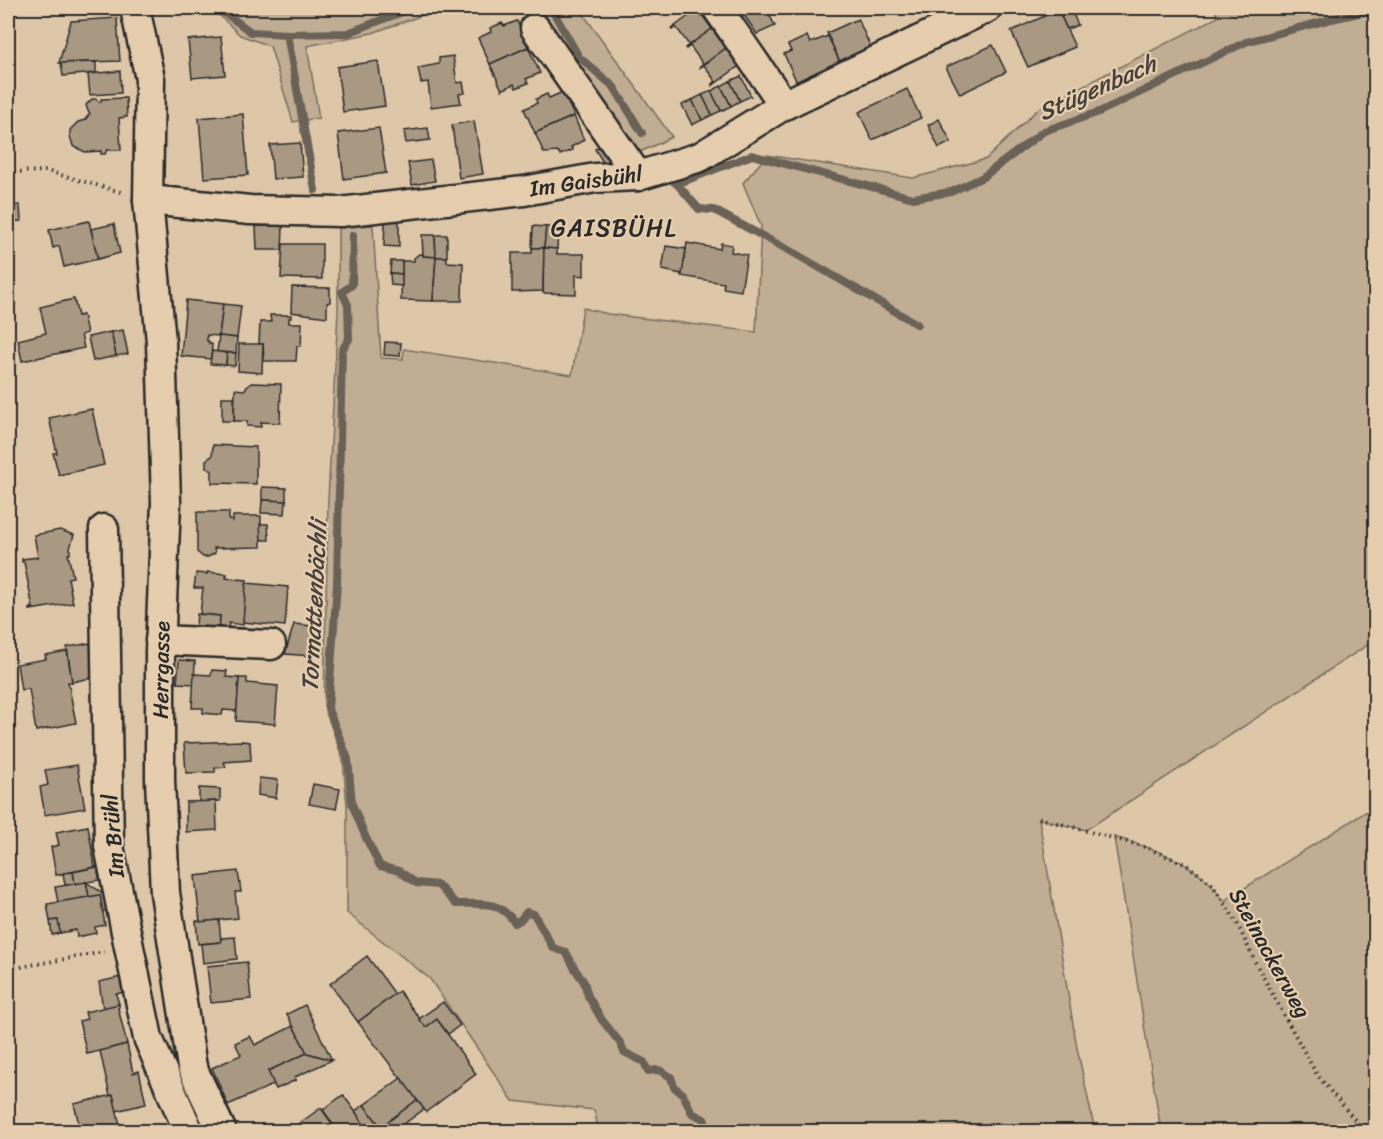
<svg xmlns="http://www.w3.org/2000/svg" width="1383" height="1139" font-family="Sriracha,sans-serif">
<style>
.green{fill:#c0ad93;stroke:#766c5f;stroke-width:1.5}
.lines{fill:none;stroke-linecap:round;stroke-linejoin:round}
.stream{stroke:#6a6257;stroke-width:8}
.building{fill:#a99983;stroke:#2b2b2b;stroke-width:1.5}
.minor-casing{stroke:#2b2b2b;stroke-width:33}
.path{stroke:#2b2b2b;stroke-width:4;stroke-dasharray:1.5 4.5;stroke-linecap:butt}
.minor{stroke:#e5cdad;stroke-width:28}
.labels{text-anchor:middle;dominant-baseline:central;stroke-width:4.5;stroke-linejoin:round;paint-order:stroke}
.street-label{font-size:22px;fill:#2b2b2b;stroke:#e5cdad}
.water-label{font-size:24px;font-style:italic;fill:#45423e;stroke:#e5cdad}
.neighbourhood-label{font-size:24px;letter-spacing:1.5px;fill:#2b2b2b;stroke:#e5cdad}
</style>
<rect width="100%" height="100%" fill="#dec7a8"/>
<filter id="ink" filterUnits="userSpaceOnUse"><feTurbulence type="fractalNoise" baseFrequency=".0167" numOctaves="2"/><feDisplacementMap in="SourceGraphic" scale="12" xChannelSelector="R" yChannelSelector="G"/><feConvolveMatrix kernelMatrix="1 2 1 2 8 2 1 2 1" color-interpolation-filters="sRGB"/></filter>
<g filter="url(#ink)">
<g class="green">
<path d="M212,8H443L372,33L307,46L319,118L293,122L270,46L240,35Z"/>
<path d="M526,8H579L672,137L636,154Z"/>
<path d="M1214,8H1375V640L1086,830L1039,819L1077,1048L1095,1131H599L594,1110L513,1101L430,979L347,913V806L343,760L324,706L328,500L338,311V228L373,225L381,358L403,359L404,349L572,375L583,308L608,314L756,332L761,226L743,183L767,155L913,178L986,159L1039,108L1218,17Z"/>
<path d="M1375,806V1131H1161L1114,837C1148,847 1184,858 1210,883C1216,888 1219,896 1224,901Z"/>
</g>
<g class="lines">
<g class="stream">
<path d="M218,8L251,32L287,34L348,33L412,8"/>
<path d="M551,8L579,57L614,87L642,133"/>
<path d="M287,34L315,190"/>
<path d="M673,181L677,184L752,155L913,198L951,192L983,177L1044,131L1099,112L1246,42L1332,19L1376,9"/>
<path d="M677,184L699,209L714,210L794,253L917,324"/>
<path d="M353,235L352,285L342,292L348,305L349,339L342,350L337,584L328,709L348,759L352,804L366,838L380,866L399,871L416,883L438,885L456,904C482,904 498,899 515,923L520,920L527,912L534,914L553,948L566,952L575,969L584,982L588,996L602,1020L621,1044L624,1052L644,1062L648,1071L659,1070L671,1077L674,1087L683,1094L692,1113L704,1119L710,1132"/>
</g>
</g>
<g class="building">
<path d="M760,8H766L775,26L757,34L744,15Z"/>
<path d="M1057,8H1070L1078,25L1067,29Z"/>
<path d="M698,9L712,29L685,48L689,45L676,27L672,30L671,29Z"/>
<path d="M1058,10L1075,47L1028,67L1011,31Z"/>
<path d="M117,18L120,61L59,63L71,21Z"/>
<path d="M858,19L875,57L844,71L827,33Z"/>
<path d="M517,21L528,47L490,64L478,38L491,32L490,28L502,23L504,26Z"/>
<path d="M712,29L726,48L699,68L703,64L690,46L686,49L685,48Z"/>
<path d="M807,36L810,43L828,36L841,65L798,85L784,54L791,51L788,45Z"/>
<path d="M221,37L225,75L192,78L188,40Z"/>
<path d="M993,45L1006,72L960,94L946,67Z"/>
<path d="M528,47L540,73L526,79L528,83L516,88L514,84L502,90L490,64Z"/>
<path d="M726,48L739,66L712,86V84L716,82L704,65L699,68Z"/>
<path d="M453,56L457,83L463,82L465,93L459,94L461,103L431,107L428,82L421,83L418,68L439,64V58Z"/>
<path d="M378,61L385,106L343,112L337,67Z"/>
<path d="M96,62V73L63,76L61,63Z"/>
<path d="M120,71L121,93L90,95L88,74Z"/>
<path d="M741,76L751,96L740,101L730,81Z"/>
<path d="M730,81L740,101L731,106L721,86Z"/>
<path d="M721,86L731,106L721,111L711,91Z"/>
<path d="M907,89L921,118L872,140L859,112Z"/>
<path d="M711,91L721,111L712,115L702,95Z"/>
<path d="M563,92L574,116L535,133L524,109L537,103L536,99L547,94L549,98Z"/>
<path d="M702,95L712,115L702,120L692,100Z"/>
<path d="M126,98L127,117L119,118L121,150H107L105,154H101V151L85,152L73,146L70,136V130L78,122L85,120L90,113L88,111L86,105L92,99H96L99,102H101V99Z"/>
<path d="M692,100L702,120L692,125L682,105Z"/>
<path d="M243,114L248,175L204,178L199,118Z"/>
<path d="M574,116L584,140L571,147L573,150L560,155L559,152L544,153L535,133Z"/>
<path d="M939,119L951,142L939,148L928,125Z"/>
<path d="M474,121L483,174L459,178L452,125Z"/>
<path d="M379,128L386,173L344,179L338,133Z"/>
<path d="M428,128L430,140L406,143L404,131Z"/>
<path d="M606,142L618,162L607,169L595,149Z"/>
<path d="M300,143L303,177L273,179L270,145Z"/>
<path d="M431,160L435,181L412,185L408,163Z"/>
<path d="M20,205L21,221L8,222V206Z"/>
<path d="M89,221L98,259L64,267L59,246L53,248L49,230Z"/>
<path d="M385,221H399V247L384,246Z"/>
<path d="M114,224L120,253L98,259L91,229Z"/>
<path d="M256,226H283L282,250H257Z"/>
<path d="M533,226L546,227L544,248H532Z"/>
<path d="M546,227H558L557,249L544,248Z"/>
<path d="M422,235H435L436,257L423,256Z"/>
<path d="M435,235H447V257H436Z"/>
<path d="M687,243L720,249L721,243L732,245L731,252L747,255L741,291L723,288L724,283L681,276Z"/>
<path d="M283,244H322V279L281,278Z"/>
<path d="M666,246L686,249L682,274L662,270Z"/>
<path d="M532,248H544L543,291L512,292V253H532Z"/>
<path d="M544,248L557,249V254H584V276L576,275V294L543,293Z"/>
<path d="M419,254H423V256L436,257L433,301L401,300L402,261H414V258Z"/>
<path d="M436,257H447V262L463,263L462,301H433Z"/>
<path d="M391,261H402V274L390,273Z"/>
<path d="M390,273L402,274V286L391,285Z"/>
<path d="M292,287L330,288V302L327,303V317L291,312Z"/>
<path d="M74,299L78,316L83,315L87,333L81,335L84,348L22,361L18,340L46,333L40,307Z"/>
<path d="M186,300L223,304L219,336L207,335V341H209V344H212L211,359L181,356Z"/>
<path d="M223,304L241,306L237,338L219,336Z"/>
<path d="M270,315H291V318H289V323H302L301,346H297L296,361H264L263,344H259L260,322H271Z"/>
<path d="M123,330L128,354L116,356L111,332Z"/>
<path d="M111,332L116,356L93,361L88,337Z"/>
<path d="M219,336L237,338L236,353L217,352Z"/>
<path d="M385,342L401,343L400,356L384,355Z"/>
<path d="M239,344H263L262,373L238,371Z"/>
<path d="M212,351L227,353L226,365L210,364Z"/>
<path d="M227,353H236L235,366L226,365Z"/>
<path d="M251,383L281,384L280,423L261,422V427L247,426V421H234L235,389L244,390Z"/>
<rect x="222" y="397" width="12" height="24"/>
<path d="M92,409L104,465L59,475L53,453H57L49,418Z"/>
<path d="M213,445L256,447V484L212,483V471L206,467V460L212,456Z"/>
<path d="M262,487L286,488V501L262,500Z"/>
<path d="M262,500L286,501L285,514L261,513Z"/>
<path d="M197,512H229V520L233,521V516H261V547L214,548L215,553L208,557H203L197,552Z"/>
<path d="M260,524H268L269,540H261Z"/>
<path d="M60,530L74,535L70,548V554H68L73,577L68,578L73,603L30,610V608H33L24,562H22V559L38,557L34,535Z"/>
<path d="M207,572L227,574L226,578L247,580L243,625L229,623L228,629L219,628L220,616L200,614L203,588H194L196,573L207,574Z"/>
<path d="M246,583L288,587L285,626L243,622Z"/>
<path d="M197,614L220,616L218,638L195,636Z"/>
<path d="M294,624L320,627L313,656L285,654Z"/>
<path d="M90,643L95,677L72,682L67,647Z"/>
<path d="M67,651L72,682H68L76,723L36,731L29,689L21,690L17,664L46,659L45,655Z"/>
<path d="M179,660L195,661L194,684L177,683Z"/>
<path d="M212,670L227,671L226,677L239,678L237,711L223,710L222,715L203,713V708H192L194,674L211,675Z"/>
<path d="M239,678H247V683L278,686L275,724L236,721Z"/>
<path d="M242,741L250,742L251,760L224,762L226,767L215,768V772L186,773L184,743Z"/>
<path d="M77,765L85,808L45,815L40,787L48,785L45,770Z"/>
<path d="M259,778L278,780L276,798L258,795Z"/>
<path d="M313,784L340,789L336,809L309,804Z"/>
<path d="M199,788L220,789V801L199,802Z"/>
<path d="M216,801L217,830L186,832V802Z"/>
<path d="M88,826L95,867L56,875L51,847L59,845L56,832Z"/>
<path d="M97,867L100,880L75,884L73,872Z"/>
<path d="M238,871L241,892H235L238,918L200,922L195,876Z"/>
<path d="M73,872L75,884L65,885L63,873Z"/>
<path d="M86,882L104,894L106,911H102L100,895L89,897Z"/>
<path d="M86,882L89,897L58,902L55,887Z"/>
<path d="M100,895L105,925L95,927L96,933L77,937L76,930L60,933L58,920L50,921L47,904Z"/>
<path d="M58,920L60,933L52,935L50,921Z"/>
<path d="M219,920L221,942L198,944L196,921H200V922Z"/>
<path d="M235,937L237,959L203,963L201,944L221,942V938Z"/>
<path d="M367,956L395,994L358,1022L330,984Z"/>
<path d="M247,962L251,999L211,1003L207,966Z"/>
<path d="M121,977L124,992L116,994L119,1004L103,1009L99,982Z"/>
<path d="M399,991L426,1027L437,1019L476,1074L426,1112L358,1022Z"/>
<path d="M443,1002L460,1025L448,1034L437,1019L426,1027L419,1019Z"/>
<path d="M119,1004V1007L118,1008L127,1044L87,1054L79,1021L87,1019L85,1012Z"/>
<path d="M305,1005L332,1060L307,1053L287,1014Z"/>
<path d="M293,1026L307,1053L268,1071L275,1084L228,1105L212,1068L241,1055L235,1043L250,1036L255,1045Z"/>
<path d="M127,1044L133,1073L139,1071L146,1104L116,1111L113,1095L110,1096L100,1051Z"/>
<path d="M307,1053L332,1060L295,1077L296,1080L276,1089L268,1071Z"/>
<path d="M401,1078L417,1100L381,1127L364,1105Z"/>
<path d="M113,1095L120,1125L92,1132H81L74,1104Z"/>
<path d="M343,1095L355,1111L369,1132H338L323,1110Z"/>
<path d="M417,1100L424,1109L393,1132H369L355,1111L364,1105L381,1127Z"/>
<path d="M321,1108L338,1132H287Z"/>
</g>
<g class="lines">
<g class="minor-casing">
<g id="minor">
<path d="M135,8L150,79L148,200L161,342L166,502L160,652V779L165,893L192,1067L222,1132"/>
<path d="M717,8L784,105"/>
<path d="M535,28L638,176"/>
<path d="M148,200L250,210L340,212L524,191L595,178L638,176L700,157L784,105L987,8"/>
<path d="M104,529L109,846L129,947L148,1038L189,1132"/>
<path d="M160,640L271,645"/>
</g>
</g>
<g class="path">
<path d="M8,172L47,171L124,193"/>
<path d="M1039,818L1142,846L1187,865L1212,884L1237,923L1254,960L1317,1075L1365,1132"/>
<path d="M15,968L104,952"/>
</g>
<use href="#minor" class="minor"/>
</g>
</g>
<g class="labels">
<g class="street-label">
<text transform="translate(586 181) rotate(-8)">Im Gaisbühl</text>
<text transform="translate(161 670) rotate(-89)">Herrgasse</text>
<text transform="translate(113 836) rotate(-95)">Im Brühl</text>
<text transform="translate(1270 953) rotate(61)">Steinackerweg</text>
</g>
<g class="water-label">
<text transform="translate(1097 88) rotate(-24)">Stügenbach</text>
<text transform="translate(314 606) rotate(-87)">Tormattenbächli</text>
</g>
<g class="neighbourhood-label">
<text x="614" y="228">GAISBÜHL</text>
</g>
</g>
<rect width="1383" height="1139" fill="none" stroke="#e5cdad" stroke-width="30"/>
<rect x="15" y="15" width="1353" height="1109" fill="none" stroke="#2b2b2b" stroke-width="2" filter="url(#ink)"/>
</svg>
